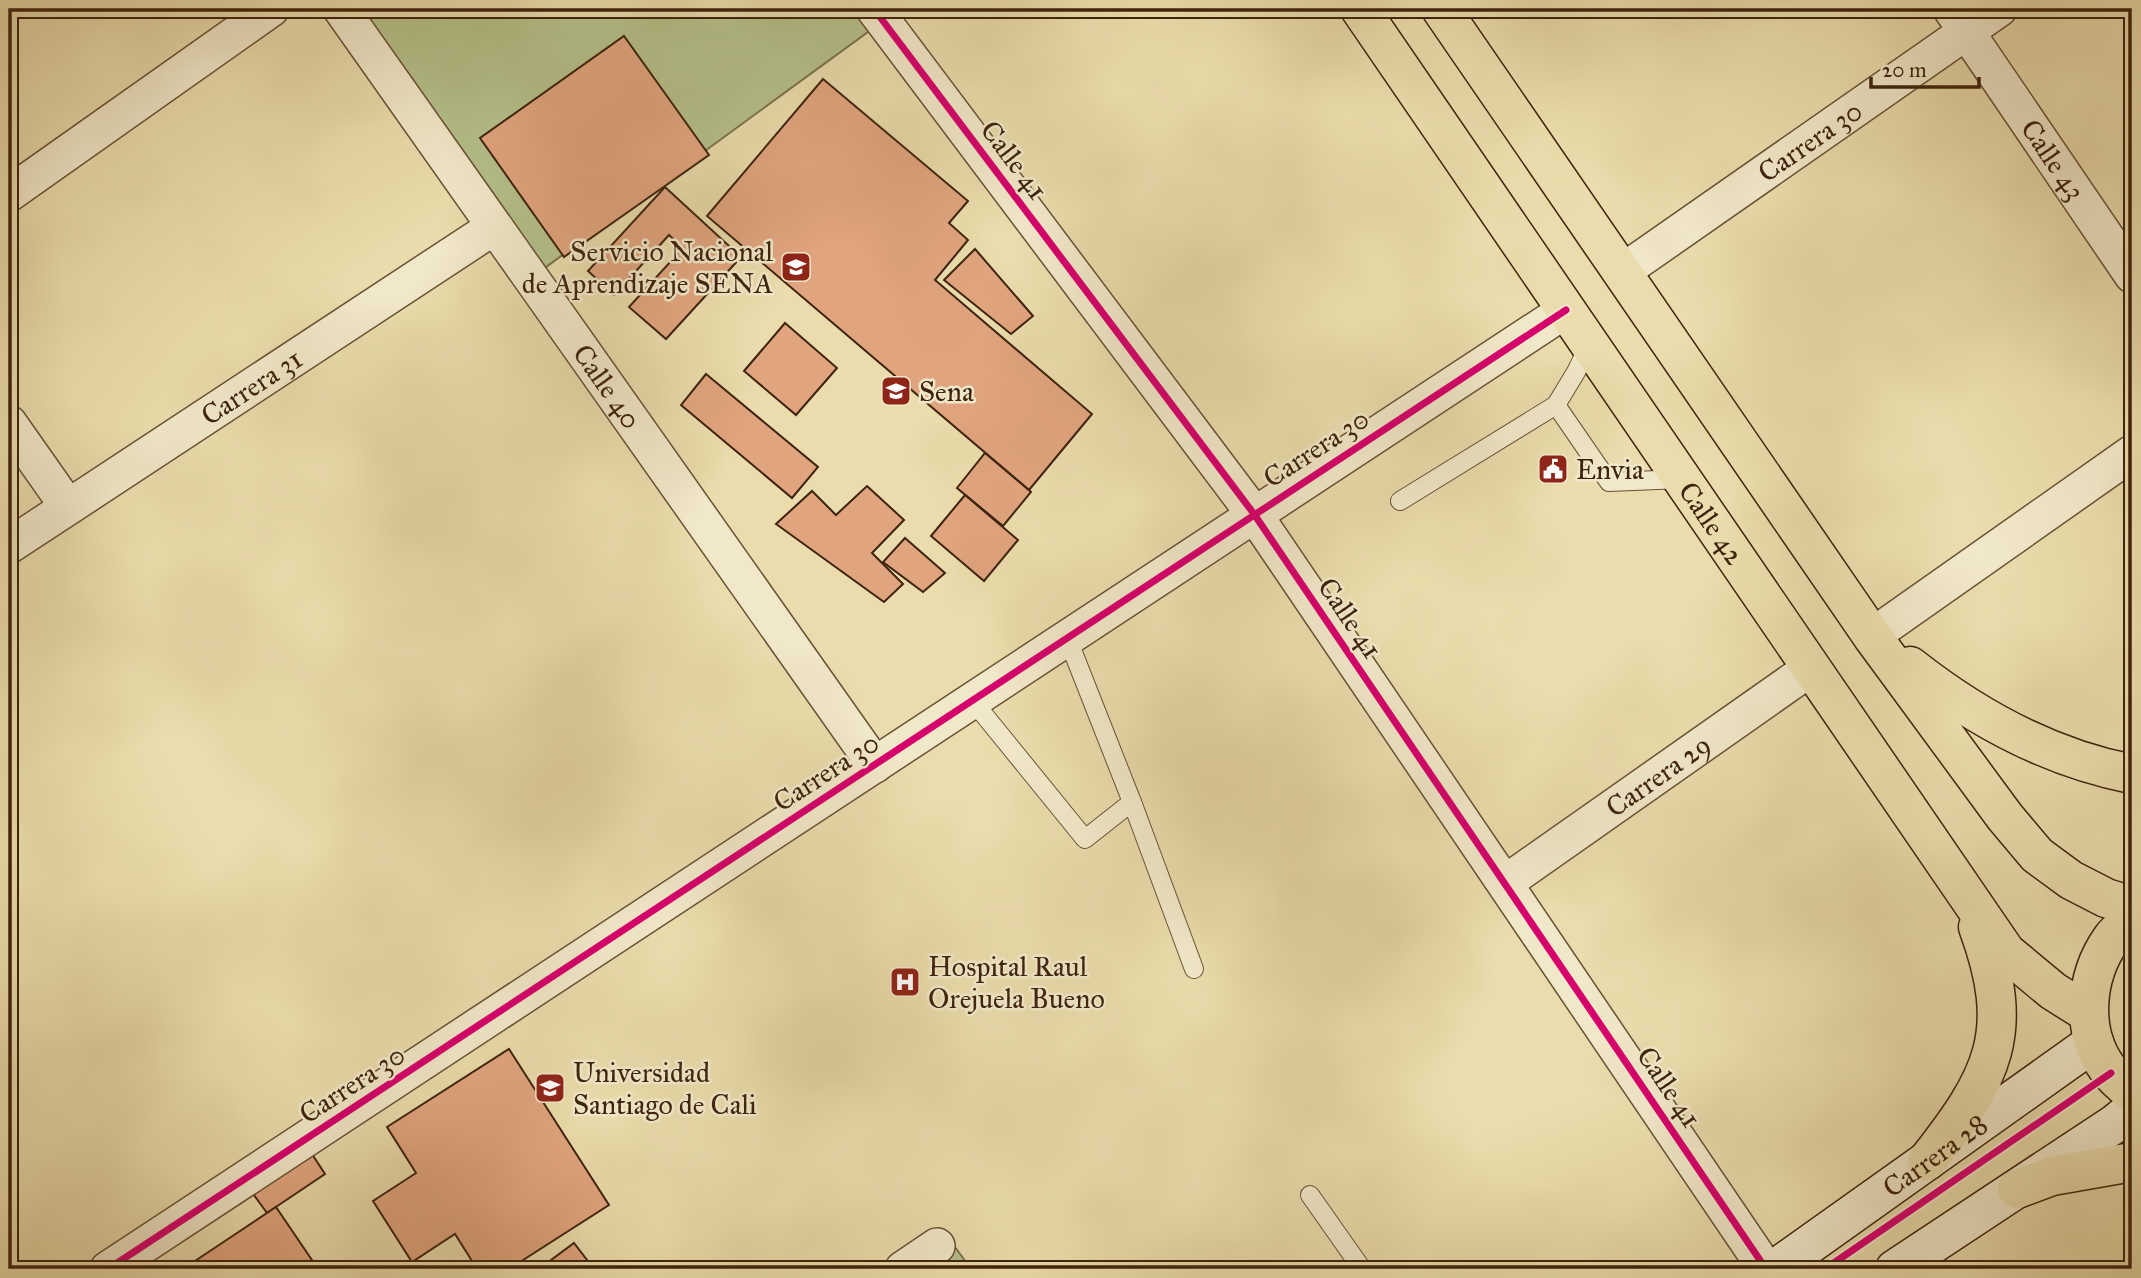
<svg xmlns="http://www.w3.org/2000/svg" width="2141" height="1278" font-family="'IM FELL Great Primer',serif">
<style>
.green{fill:#b5c08a;stroke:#7a724b;stroke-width:2}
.building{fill:#e0a47e;stroke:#3e230c;stroke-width:2}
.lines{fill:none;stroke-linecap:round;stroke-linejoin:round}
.lane-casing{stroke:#695134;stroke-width:20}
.street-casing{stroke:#695134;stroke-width:38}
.secondary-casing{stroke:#3e230c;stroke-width:41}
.primary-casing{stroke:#3e230c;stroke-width:41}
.lane{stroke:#f1e8c9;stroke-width:18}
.street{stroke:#f1e8c9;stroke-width:35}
.secondary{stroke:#f1e8c9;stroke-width:38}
.primary{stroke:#eadcac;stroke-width:38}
.cycleway-casing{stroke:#f1e8c9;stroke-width:11}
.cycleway{stroke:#d6006c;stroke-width:7}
.labels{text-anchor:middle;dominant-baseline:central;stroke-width:5;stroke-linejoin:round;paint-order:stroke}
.street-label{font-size:28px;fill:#3e230c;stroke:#f1e8c9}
.poi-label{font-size:28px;fill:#3e230c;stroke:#f1e8c9;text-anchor:start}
</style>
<rect width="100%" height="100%" fill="#eadcac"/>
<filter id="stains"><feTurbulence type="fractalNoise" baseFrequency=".00286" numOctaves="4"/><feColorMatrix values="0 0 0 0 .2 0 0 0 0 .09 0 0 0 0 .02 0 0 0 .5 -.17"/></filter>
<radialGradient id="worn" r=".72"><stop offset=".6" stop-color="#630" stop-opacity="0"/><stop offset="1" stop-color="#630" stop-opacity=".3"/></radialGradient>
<g class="green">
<path d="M341,9H874L883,21L531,278Z"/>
<path d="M2132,976V1036C2126,1015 2124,997 2132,976Z"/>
<path d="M955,1247L971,1269H924Z"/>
</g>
<g class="building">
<path d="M624,36L709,155L564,257L480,138Z"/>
<path d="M823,79L968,201L949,223L968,240L935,280L1092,414L1029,490L707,216Z"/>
<path d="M665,187L741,257L666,339L629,307L683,248L669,235L614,295L588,271Z"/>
<path d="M975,249L1033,316L1011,334L944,280Z"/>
<path d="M785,323L837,368L796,415L744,371Z"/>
<path d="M706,374L818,467L792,498L681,405Z"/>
<path d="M985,453L1031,492L1003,526L957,488Z"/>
<path d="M867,486L904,520L872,553L903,584L884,602L776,524L812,491L836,515Z"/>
<path d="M965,495L1018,540L984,581L931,536Z"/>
<path d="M905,538L945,573L923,592L883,562Z"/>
<path d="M509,1049L609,1205L509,1269H477L455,1234L412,1262L373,1201L416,1173L387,1127Z"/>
<path d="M310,1151L325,1174L267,1213L251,1191Z"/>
<path d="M276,1207L318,1269H183Z"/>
<path d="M574,1243L594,1269H539Z"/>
</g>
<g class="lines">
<g class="lane-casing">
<g id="lane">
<path d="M1556,405L1609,482L1682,479"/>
<path d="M1400,501L1556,405L1576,372L1589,345"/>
<path d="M972,700L1085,839L1132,802L1067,637"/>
<path d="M1132,802L1194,969"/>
<path d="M1310,1195L1362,1269"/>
</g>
</g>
<g class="street-casing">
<g id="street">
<path id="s1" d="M341,9L875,765"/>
<path d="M874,9L1254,514L1766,1269"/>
<path id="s2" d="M1951,9L2132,275"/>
<path d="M9,194L271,9"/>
<path id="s3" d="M1622,272L1999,9"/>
<path d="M9,423L68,507"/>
<path id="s4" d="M9,546L494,227"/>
<path d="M1872,636L2132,453"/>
<path id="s5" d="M1505,883L1811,668"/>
<path d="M108,1269L1566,310"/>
<path d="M903,1269L937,1246"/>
</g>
</g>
<g class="secondary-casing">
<g id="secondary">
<path id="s6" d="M1775,1269L2094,1042"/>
<path d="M1895,1269L2116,1123L2132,1110"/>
</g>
</g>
<g class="primary-casing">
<g id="primary">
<path id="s7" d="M1360,9L2006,952L2053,991L2088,1013"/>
<path d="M1441,9L1872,636L2005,817L2037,855L2071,880L2106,898L2132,906"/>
<path d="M1910,666C1976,718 2049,758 2132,774"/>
<path d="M2132,920C2126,925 2117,931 2112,938C2084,977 2079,1036 2112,1074C2118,1081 2126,1087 2132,1093"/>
<path d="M1927,1161C1993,1077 2017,1033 1978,927"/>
<path d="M2017,1189L2052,1176L2132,1162"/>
</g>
</g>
<use href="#lane" class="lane"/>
<use href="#street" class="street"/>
<use href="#secondary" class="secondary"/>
<use href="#primary" class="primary"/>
<g class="cycleway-casing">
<g id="cycleway">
<path d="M874,9L1254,514L1766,1269"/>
<path d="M108,1269L1566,310"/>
<path d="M1825,1269L2111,1073"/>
</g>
</g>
<use href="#cycleway" class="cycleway"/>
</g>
<defs>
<g id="university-square" transform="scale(1.575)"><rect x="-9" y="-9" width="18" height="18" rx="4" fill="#8f2418" stroke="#f1e8c9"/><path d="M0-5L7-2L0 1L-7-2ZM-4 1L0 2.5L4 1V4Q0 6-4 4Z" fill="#fff"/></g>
<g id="civic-square" transform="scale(1.575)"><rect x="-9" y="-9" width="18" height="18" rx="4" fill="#8f2418" stroke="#f1e8c9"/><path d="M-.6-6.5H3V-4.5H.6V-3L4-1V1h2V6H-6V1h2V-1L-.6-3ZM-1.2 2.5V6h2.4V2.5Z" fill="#fff"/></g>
<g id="hospital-square" transform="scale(1.575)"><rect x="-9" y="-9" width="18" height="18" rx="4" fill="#8f2418" stroke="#f1e8c9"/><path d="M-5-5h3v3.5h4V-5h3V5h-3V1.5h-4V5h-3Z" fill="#fff"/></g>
</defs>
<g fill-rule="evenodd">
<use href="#university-square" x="796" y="267"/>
<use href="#university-square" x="896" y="391"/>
<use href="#civic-square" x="1553" y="469"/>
<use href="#hospital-square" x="905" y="982"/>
<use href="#university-square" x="550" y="1088"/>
</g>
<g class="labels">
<g class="street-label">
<text stroke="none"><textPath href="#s3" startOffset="229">Carrera 30</textPath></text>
<text stroke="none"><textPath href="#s2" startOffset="182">Calle 43</textPath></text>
<text transform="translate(1014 160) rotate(53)">Calle 41</text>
<text stroke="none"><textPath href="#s4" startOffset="290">Carrera 31</textPath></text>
<text stroke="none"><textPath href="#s1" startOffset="462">Calle 40</textPath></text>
<text transform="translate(1316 448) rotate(-33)">Carrera 30</text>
<text stroke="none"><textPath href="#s7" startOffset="623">Calle 42</textPath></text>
<text transform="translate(1350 618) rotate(56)">Calle 41</text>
<text transform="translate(826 772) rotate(-33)">Carrera 30</text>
<text stroke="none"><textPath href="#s5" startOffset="187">Carrera 29</textPath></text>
<text transform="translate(352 1084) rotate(-33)">Carrera 30</text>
<text transform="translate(1669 1087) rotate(56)">Calle 41</text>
<text stroke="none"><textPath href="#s6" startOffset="196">Carrera 28</textPath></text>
</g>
<g class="poi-label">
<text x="773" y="251" text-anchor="end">Servicio Nacional<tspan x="773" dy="32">de Aprendizaje SENA</tspan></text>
<text x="919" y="391">Sena</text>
<text x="1576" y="469">Envia</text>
<text x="928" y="966">Hospital Raul<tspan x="928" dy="32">Orejuela Bueno</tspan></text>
<text x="573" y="1072">Universidad<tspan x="573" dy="32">Santiago de Cali</tspan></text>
</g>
</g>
<rect width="2141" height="1278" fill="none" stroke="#eadcac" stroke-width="35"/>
<rect x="10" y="10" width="2120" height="1257" fill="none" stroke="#3e230c" stroke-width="3.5"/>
<rect x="18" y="18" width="2106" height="1243" fill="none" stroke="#3e230c" stroke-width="2"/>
<path d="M1871 77v10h108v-10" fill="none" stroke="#3e230c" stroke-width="3.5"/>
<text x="1882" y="77" font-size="21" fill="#3e230c" stroke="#f1e8c9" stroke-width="5" paint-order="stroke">20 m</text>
<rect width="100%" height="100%" filter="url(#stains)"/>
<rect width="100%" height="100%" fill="url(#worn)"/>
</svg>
